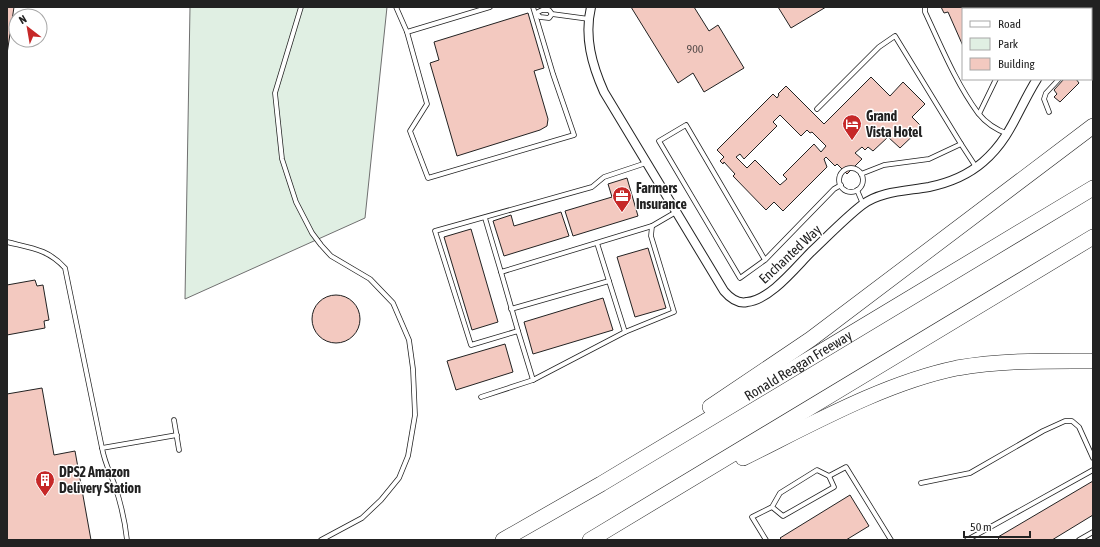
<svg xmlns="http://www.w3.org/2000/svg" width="1100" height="547" font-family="'Asap Condensed',sans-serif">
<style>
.green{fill:#e0efe3;stroke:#6f6f6f}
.building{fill:#f3c9c0;stroke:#222;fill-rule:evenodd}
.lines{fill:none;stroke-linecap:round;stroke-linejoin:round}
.service-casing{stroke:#222;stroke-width:5.5}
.minor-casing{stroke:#222;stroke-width:10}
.tertiary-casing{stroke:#222;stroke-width:12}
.motorway-casing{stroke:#222;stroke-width:16}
.service{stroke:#fff;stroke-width:4}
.minor{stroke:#fff;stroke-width:8}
.tertiary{stroke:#fff;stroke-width:10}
.motorway{stroke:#fff;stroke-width:15}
.labels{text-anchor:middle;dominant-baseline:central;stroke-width:3;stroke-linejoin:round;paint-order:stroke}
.number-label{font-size:12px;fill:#564c4a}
.poi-label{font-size:14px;font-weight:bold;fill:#222;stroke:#fff;text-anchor:start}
.street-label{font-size:14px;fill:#222;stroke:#fff}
</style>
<rect width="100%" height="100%" fill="#fff"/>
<path class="green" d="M190,7H387L365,218L185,299Z"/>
<g class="building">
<path d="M7,7H14L7,54Z"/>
<path d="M631,7H694L709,31L718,25L744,68L704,92L693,73L678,83Z"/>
<path d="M778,7H826L791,28Z"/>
<path d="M941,7H982L983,9H963V46L948,12L944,13Z"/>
<path d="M528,13L544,68L534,71L548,119L547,126L540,130L457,156L430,63L439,60L434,42Z"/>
<path d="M871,77L890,96L903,82L925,104L912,117L922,127L900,148L888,137L873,151L868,147L865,150L862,147L855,153L862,159L847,174L837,164L835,166L826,157L824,159L827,167L783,211L774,202L766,210L733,176L735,174L724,162L723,164L720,161L724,157L717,150L773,94L777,98L779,95L778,94L786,86L824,124ZM780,115L801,136L807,130L810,133L812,132L826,146L821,152L814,144L783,175L787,179L780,185L755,160L747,168L736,157L740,154L744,159L777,126L773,122Z"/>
<path d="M1064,79H1076L1079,83L1060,102L1054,97L1057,94L1054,90Z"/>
<path d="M627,178L638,216L573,236L565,211L612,197L608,184Z"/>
<path d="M561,212L569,236L504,256L493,221L511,215L514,226Z"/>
<path d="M471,229L498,322L472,330L444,237Z"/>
<path d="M648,248L666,308L635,317L617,257Z"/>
<path d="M35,280L37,286L43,285L49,320L44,321L45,328L7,335V285Z"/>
<circle cx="336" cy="319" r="24"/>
<path d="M603,298L613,330L533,354L524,322Z"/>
<path d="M505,344L513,372L456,390L447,361Z"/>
<path d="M42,388L54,455L75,451L91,540H7V394Z"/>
<path d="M1093,481V515L1052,540H999L998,537Z"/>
<path d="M850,495L869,526L846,540H782L780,538Z"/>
</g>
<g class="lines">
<g class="service-casing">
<g id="service">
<path d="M301,7L275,93L282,159L296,202L312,233L321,245L331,256L370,279L393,303L409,340L413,369L415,415L408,456L399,478L381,500L362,518L321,540"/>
<path d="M396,7L407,32"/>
<path d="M490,7L407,32L427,104L410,131L428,178L574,135L553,74L533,7"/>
<path d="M925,7V12C941,46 956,83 978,113C985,122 997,130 1008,134"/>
<path d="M1009,7L1011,9"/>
<path d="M1030,7V9"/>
<path d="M536,13L542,10H549L552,14L589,19"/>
<path d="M536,13L540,17L549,18L552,14"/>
<path d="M1091,71L1093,75"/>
<path d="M817,109L879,47L895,36L961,144L929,159L884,165L861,174"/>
<path d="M1049,112L1044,99L1046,93L1059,79"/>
<path d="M979,114L996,79"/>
<path d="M961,144L976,167"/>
<path d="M646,163L604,177L592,187L435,231L471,345L518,331L533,380L625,332L674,312L651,236L652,226L676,212"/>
<circle cx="851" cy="180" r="12"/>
<path d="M857,190L863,204"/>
<path d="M485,218L501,272L652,226"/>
<path d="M7,242C31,248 48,249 65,268L102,448"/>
<path d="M597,243L625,332"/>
<path d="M765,260L740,278L659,141L686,125L765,260L834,189L841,185"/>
<path d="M501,272L518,331"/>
<path d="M511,309L609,281"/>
<path d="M481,397L533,380"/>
<path d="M174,420L179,450"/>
<path d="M829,476L846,467L891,540"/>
<path d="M921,483L970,473L1043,431L1065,421H1072L1079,427L1093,458"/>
<path d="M127,540C125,521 121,504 115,486C110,472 105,464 102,448L177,435"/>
<path d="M766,540L752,517L772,507L780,493L817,470L829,476L834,487L783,516L772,507"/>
<path d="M967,540L1093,470"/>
<path d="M1079,540L1093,532"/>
</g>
</g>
<g class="minor-casing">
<g id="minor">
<path d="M591,7C584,37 592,65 604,92L724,291C730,298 738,304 747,302C770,300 795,268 811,252C827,237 844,219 862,205C880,191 907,191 929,187C948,183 968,175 983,162C1011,138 1018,109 1037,79"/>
<path d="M1091,26L1093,24"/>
</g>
</g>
<g class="tertiary-casing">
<g id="tertiary">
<path d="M1076,7L1077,9"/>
<path d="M1091,17L1093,18"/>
</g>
</g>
<g class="motorway-casing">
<g id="motorway">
<path d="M710,407L811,339L1093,126"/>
<path d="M743,458C810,425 884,383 957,368C1002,360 1048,361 1093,361"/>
<path id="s1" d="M503,540L601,484L1093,188"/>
<path d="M590,540L1093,237"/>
</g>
</g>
<use href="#service" class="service"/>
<use href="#minor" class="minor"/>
<use href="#tertiary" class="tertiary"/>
<use href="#motorway" class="motorway"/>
</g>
<defs>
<g id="hotel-pin" transform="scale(1)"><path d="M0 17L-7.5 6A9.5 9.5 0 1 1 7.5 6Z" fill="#c62828" stroke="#fff"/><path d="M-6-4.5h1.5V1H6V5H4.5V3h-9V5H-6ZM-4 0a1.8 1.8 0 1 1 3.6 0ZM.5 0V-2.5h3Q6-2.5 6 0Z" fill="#fff"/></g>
<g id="office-pin" transform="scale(1)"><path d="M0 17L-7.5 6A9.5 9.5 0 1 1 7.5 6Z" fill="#c62828" stroke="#fff"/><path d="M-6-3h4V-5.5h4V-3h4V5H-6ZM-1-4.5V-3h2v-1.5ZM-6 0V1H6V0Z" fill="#fff"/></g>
<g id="building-pin" transform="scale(1)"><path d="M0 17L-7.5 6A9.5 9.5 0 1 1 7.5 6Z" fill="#c62828" stroke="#fff"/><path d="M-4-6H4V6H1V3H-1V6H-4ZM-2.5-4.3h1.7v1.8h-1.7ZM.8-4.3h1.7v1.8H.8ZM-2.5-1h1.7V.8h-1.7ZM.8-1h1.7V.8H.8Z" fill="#fff"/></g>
</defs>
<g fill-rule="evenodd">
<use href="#hotel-pin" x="852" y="124"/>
<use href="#office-pin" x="622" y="196"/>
<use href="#building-pin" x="45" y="480"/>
</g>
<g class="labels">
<g class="number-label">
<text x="695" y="49">900</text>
</g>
<g class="poi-label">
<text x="866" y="116">Grand<tspan x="866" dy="16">Vista Hotel</tspan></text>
<text x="636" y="188">Farmers<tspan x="636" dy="16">Insurance</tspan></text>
<text x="59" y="472">DPS2 Amazon<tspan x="59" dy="16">Delivery Station</tspan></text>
</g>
<g class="street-label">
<text transform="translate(790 254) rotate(-43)">Enchanted Way</text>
<text stroke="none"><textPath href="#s1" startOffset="343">Ronald Reagan Freeway</textPath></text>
</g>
</g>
<rect width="1100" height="547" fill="none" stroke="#222222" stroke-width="16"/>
<rect x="962" y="8" width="130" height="72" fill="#ffffff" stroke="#a7a7a7"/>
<rect x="970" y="21" width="20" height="6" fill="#ffffff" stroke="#a7a7a7"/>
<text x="998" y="28" font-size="12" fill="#222222">Road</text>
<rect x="970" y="38" width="20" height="12" fill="#e0efe3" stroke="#a7a7a7"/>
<text x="998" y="48" font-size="12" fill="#222222">Park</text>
<rect x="970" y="58" width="20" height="12" fill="#f3c9c0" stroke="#a7a7a7"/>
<text x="998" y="68" font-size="12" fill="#222222">Building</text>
<g transform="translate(28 28) rotate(329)"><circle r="19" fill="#ffffff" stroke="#a7a7a7"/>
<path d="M0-3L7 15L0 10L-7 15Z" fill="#c62828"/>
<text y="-6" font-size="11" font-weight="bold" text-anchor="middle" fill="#222222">N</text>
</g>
<path d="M964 531v6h66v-6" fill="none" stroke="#222222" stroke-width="2"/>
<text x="970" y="531" font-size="12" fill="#222222" stroke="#ffffff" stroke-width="3" paint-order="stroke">50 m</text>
</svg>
